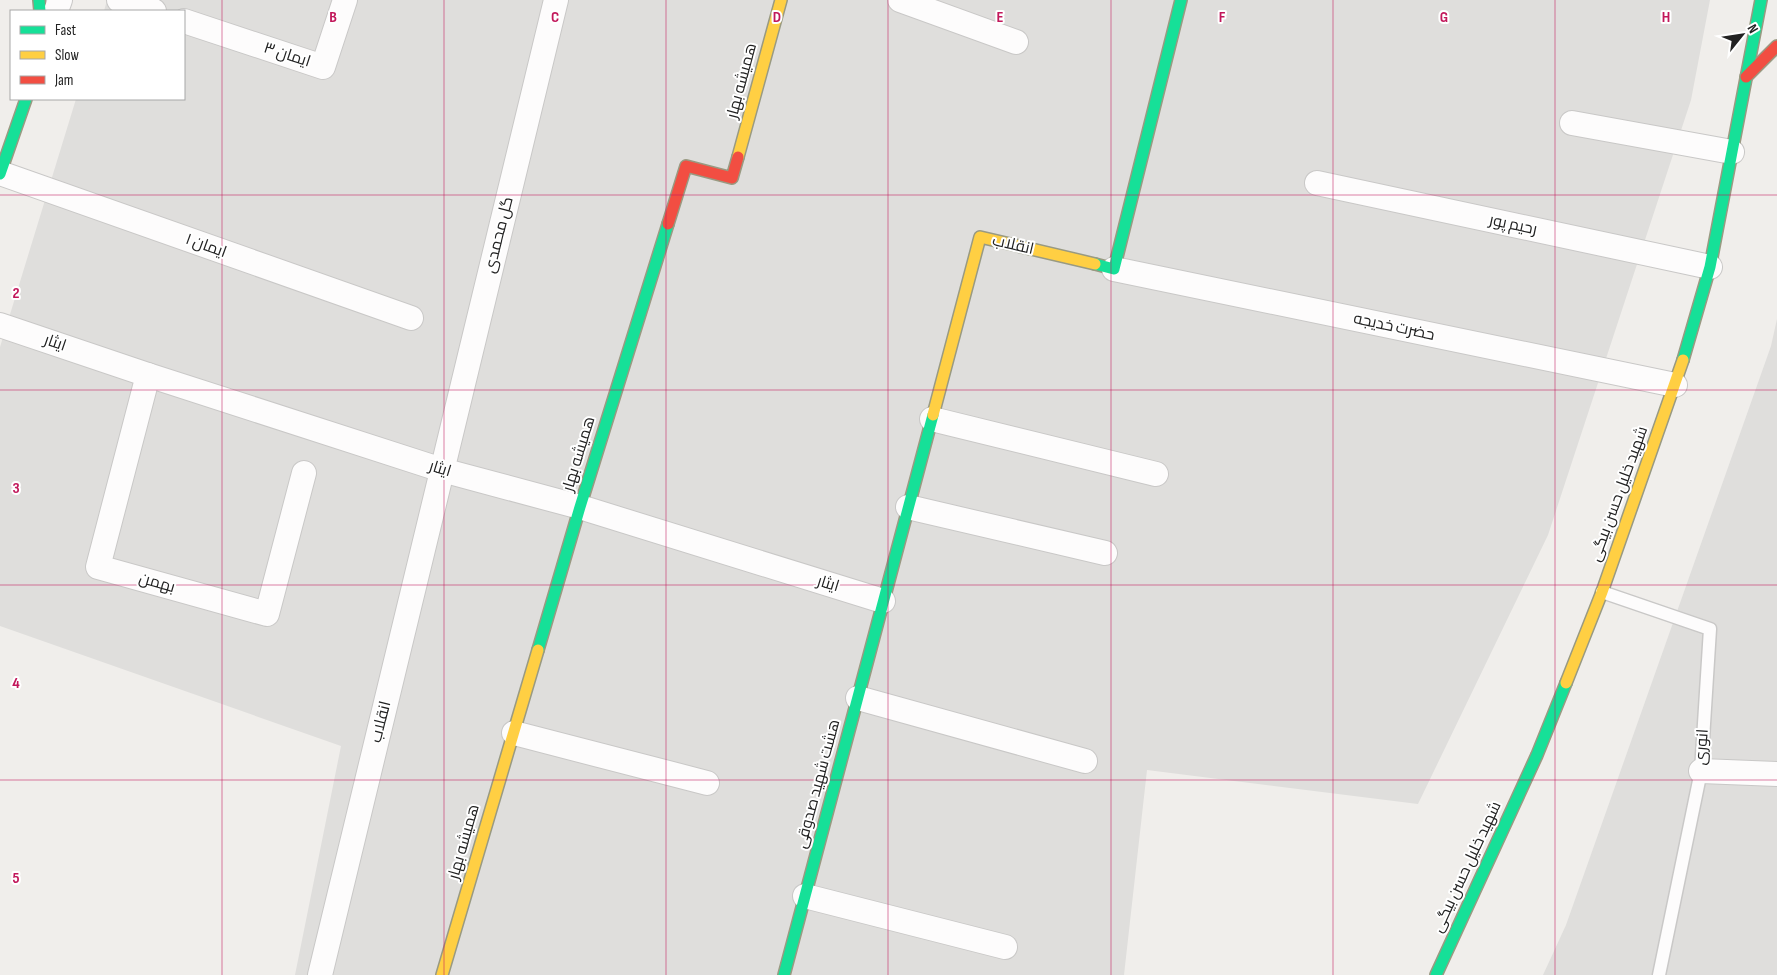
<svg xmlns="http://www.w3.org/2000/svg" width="1777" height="975" font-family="'Sofia Sans Condensed',Cairo,sans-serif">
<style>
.residential{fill:#dfdedc}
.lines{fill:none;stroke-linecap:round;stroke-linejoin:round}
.lane-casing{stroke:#c9c8c7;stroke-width:15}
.street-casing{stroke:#c9c8c7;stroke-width:26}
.fast-casing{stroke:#999a82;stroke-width:14}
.slow-casing{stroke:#999a82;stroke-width:14}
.jam-casing{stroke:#999a82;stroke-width:14}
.lane{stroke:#fdfcfc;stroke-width:12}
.street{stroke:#fdfcfc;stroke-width:24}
.fast{stroke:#16e098;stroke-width:11}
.slow{stroke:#ffcf43;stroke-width:11}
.jam{stroke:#f24e42;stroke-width:11}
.grid{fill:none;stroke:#c2185b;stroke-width:1;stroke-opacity:0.55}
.labels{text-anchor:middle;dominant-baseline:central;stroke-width:4;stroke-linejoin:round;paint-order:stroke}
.street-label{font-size:16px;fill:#222;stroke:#fff}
.grid-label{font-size:16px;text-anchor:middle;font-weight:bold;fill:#c2185b;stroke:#fff;stroke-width:4;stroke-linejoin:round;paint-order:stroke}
</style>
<rect width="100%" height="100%" fill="#f0eeeb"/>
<g class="residential">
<path d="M107,0H1710L1691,100L1548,535L1418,804L1147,770L1124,975H295L341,746L0,626V347L76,99H184V11H104Z"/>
<path d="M1777,319V975H1543L1566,925L1771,346Z"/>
</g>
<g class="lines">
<g class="lane-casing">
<path id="lane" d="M1602,592L1710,629L1701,771L1659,975"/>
</g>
<g class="street-casing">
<g id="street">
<path d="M119,0L154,11"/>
<path d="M900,0L1016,42"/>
<path d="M56,11L60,0"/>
<path d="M184,21L323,67L345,0"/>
<path d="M1572,123L1732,152"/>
<path d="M0,173L411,318"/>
<path d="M1317,183L1710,267"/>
<path d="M1114,269L1675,385"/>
<path d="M0,325L148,375L442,470L580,507L883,601"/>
<path d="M148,375L98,567L267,614L304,473"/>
<path d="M932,419L1156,474"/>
<path d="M908,507L1105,553"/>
<path d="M858,698L1085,761"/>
<path d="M514,733L707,783"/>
<path d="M1701,771L1777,774"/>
<path d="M805,896L1005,947"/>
<path d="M320,975L556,0"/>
</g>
</g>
<g class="fast-casing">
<g id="fast">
<path d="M39,0L40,11"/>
<path d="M0,174L26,99"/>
<path d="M1095,264L1114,269L1181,0"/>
<path d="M1683,360L1710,267L1761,0"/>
<path d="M538,650L580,507L668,224"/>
<path d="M784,975L933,415"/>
<path d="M1436,975L1537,755L1566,683"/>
</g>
</g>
<g class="slow-casing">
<g id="slow">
<path d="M738,157L781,0"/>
<path d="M933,415L980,237L1095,264"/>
<path d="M1566,683L1602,592L1683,360"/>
<path d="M442,975L538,650"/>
</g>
</g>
<g class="jam-casing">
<g id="jam">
<path d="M1746,77L1777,46"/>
<path d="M668,224L686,166L732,178L738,157"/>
</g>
</g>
<use href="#lane" class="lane"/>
<use href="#street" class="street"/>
<use href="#fast" class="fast"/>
<use href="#slow" class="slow"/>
<use href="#jam" class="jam"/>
</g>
<path class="grid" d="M222,0V975M444,0V975M666,0V975M888,0V975M1111,0V975M1333,0V975M1555,0V975M0,195H1777M0,390H1777M0,585H1777M0,780H1777"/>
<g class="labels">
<g class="street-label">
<text transform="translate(287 55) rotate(18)">ایمان ۳</text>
<text transform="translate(742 81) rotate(-75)">همیشه بهار</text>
<text transform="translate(1513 225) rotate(12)">رحیم پور</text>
<text transform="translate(499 235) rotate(-76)">گل محمدی</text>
<text transform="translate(1013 245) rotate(13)">انقلاب</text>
<text transform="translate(206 246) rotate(20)">ایمان ۱</text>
<text transform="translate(1394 327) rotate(12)">حضرت خدیجه</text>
<text transform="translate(55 343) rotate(19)">ایثار</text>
<text transform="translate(579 454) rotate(-73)">همیشه بهار</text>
<text transform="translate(440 469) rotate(17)">ایثار</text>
<text transform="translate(1619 494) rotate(-70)">شهید خلیل حسن بیگی</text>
<text transform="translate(157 583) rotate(16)">بهمن</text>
<text transform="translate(828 584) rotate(17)">ایثار</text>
<text transform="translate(381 722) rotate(-76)">انقلاب</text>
<text transform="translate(1702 747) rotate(-86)">انوری</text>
<text transform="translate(818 784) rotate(-75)">هشت شهید صدوقی</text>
<text transform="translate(464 842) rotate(-74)">همیشه بهار</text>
<text transform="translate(1467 867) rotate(-65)">شهید خلیل حسن بیگی</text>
</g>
</g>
<g class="grid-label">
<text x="333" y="22">B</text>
<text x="555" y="22">C</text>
<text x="777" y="22">D</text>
<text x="1000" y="22">E</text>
<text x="1222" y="22">F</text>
<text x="1444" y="22">G</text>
<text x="1666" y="22">H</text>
<text x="16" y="298">2</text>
<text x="16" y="493">3</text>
<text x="16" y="688">4</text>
<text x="16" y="883">5</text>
</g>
<rect x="10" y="10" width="175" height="90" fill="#ffffff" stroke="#a7a7a7"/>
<rect x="20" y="26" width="25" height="8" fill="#16e098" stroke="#a7a7a7"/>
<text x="55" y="35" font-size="15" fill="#222222">Fast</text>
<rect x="20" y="51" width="25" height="8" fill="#ffcf43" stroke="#a7a7a7"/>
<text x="55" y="60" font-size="15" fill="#222222">Slow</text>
<rect x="20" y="76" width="25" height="8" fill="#f24e42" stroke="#a7a7a7"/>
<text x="55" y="85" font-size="15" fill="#222222">Jam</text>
<g transform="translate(1742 35) rotate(60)" stroke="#ffffff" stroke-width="4" paint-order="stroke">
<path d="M0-4L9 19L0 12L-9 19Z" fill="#222222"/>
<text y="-8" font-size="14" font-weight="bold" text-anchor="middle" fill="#222222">N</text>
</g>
</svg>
